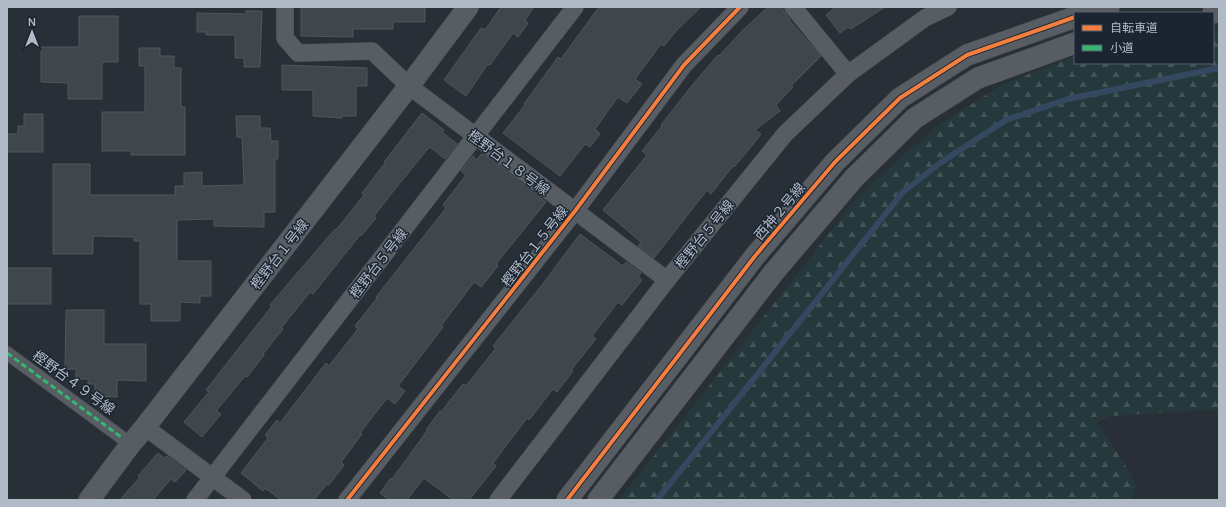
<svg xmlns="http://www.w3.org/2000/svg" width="1226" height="507" font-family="Manrope,'Noto Sans JP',sans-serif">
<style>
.forest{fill:url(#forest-firs)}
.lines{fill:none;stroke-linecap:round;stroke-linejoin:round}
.stream{stroke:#344860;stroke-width:6}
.building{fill:#3f464c;stroke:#50565e}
.pedestrian-casing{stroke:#464b51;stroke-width:14}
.minor-casing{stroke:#464b51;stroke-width:18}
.tertiary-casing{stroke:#464b51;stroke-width:22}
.pedestrian{stroke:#585d64;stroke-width:13}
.minor{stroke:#585d64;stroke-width:17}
.tertiary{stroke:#585d64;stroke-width:21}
.quiet{stroke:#33b770;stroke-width:3;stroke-dasharray:6 3;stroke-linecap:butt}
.cycleway-casing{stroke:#1b2531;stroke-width:6}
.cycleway{stroke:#f27e40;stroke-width:4}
.labels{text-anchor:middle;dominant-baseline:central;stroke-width:3;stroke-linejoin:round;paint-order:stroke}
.street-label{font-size:14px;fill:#b1bbc8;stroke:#1b2531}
</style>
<defs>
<pattern id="forest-firs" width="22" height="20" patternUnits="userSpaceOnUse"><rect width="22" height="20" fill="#25393c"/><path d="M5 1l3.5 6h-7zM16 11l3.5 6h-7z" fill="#425457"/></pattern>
</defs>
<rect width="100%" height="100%" fill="#282f36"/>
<path class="forest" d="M1219,29V409L1111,416L1097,422L1131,474L1136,488L1131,500H619L862,192L936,127L1003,84L1075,56V63H1213V30Z"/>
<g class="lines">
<path class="stream" d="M657,500L903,192L940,163L1006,120L1068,99L1219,68"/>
</g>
<g class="building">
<path d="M301,7H425V22H393V29H353V37L301,36Z"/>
<path d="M501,7H534L525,20L528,23L518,37L513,33L490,65L488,64L466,96L444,80L481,28L485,30Z"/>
<path d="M599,7H701L676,31L664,46L661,44L635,79L642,84L627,103L618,97L595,129L600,134L590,147L585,144L560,176L503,133L525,105L524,104L558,57L561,59Z"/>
<path d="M768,7H781L790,20V21L821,56L791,86L793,87L776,105L780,111L755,130L761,134L750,148L734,167L733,166L711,194L707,190L654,258L638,246L641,242L603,210L647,155L642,151L662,126L661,125L694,83L718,55L719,56L744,29Z"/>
<path d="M836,7H885L851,29L848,27L840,33L826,15Z"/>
<path d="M246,11H262L260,67H244V58H235V35H206V32H197V13L246,14Z"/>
<path d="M79,16H118V62H102V99H68V83L41,82V47H79Z"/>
<path d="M139,48H160V56H174V68H181V107H185V155H131V151H102V112H145V66H139Z"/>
<path d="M282,65L367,68V86H356V116H342V118L313,116V90H282Z"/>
<path d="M422,113L444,130L442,132L457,144L445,159L430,147L426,151L395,189L374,216L376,218L361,236L360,235L313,294L310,292L281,328L283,329L263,354L264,355L247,377L245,376L216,411L221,414L202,437L184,422L209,392L206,390L272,306L270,305L335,229L336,230L364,195L362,193L385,163L384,162Z"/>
<path d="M24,114H43V152H7V134H18V126H24Z"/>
<path d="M236,116H260V128H270L271,141H278V159H275V212H264V227L214,226V219L177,220V261H211V296H200V303L180,302V321H151V304H140V241H134V237L93,236V254H53V164H90V195H175V186H184V173L202,172V186L244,185L242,137H237Z"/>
<path d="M481,154L486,156L546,202L496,264L498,266L481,287L474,282L441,326L443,327L398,386L405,391L395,404L387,398L360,433L362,434L341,462L344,465L329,485L327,484L314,500H281L265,488L263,491L241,473L268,438L265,435L277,420L280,423L326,363L329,366L358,329L355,326L377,298L376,297L446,208L443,205L466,175L461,171L473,156L477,160Z"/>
<path d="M580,234L623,266L626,262L641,273L638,277L642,280L622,305L618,302L592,336L596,339L571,370L573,371L557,392L553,389L529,420L527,418L493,463L496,466L469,500H453L424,478L407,500H389L380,493L391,478L392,479L427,431L426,430L440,411L441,412L463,384L466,386L496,348L493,346L542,285Z"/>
<rect x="7" y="268" width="44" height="36"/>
<path d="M66,310H104V344H146V381L117,380V397L95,396V384H88V379H76V369H65Z"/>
<path d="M158,453L164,458L167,456L186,470L175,482L171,479L153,500H120L140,477L138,476Z"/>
</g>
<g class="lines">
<g class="pedestrian-casing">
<path id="pedestrian" d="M7,353L121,437"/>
</g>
<g class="minor-casing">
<g id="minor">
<path d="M285,7V38L298,53L372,51L409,86L667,280"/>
<path d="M793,7L848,74"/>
<path d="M145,427L243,500"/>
<path d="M195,500L575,7"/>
<path d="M347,500L575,211L684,65L740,7"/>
<path d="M498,500L667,280L785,134L848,74L925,18L948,7"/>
</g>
</g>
<g class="tertiary-casing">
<g id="tertiary">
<path d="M1086,13L1109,7"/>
<path d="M1213,13L1219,12"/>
<path d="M89,500L130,445L145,427L409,86L468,7"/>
<path d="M567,500L755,256L835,162L900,98L967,55L1075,17"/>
<path d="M598,500L774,272L854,178L915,118L978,78L1075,43"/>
</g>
</g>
<use href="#pedestrian" class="pedestrian"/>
<use href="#minor" class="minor"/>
<use href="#tertiary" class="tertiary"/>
<path class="quiet" d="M7,353L121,437"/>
<g class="cycleway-casing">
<g id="cycleway">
<path d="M347,500L575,211L684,65L740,7"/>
<path d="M567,500L755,256L835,162L900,98L967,55L1075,17"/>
</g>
</g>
<use href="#cycleway" class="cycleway"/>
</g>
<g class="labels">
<g class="street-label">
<text transform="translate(509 162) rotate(37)">樫野台１８号線</text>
<text transform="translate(779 211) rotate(-50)">西神２号線</text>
<text transform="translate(704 234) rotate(-51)">樫野台５号線</text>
<text transform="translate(534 246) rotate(-52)">樫野台１５号線</text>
<text transform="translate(279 254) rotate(-52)">樫野台１号線</text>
<text transform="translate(378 263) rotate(-52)">樫野台５号線</text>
<text transform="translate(74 382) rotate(36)">樫野台４９号線</text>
</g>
</g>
<rect width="1226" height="507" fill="none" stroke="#b1bbc8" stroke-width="16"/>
<rect x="1074" y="12" width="140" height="52" fill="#1b2531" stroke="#57616d"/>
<rect x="1082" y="25" width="20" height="6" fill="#f27e40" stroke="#57616d"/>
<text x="1110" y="32" font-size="12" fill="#b1bbc8">自転車道</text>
<rect x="1082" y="45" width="20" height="6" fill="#33b770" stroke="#57616d"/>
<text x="1110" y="52" font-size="12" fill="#b1bbc8">小道</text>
<g transform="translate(32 32)" stroke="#1b2531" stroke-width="3" paint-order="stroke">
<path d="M0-3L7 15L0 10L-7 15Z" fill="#b1bbc8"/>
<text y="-6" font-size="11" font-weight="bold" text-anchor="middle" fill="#b1bbc8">N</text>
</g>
</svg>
